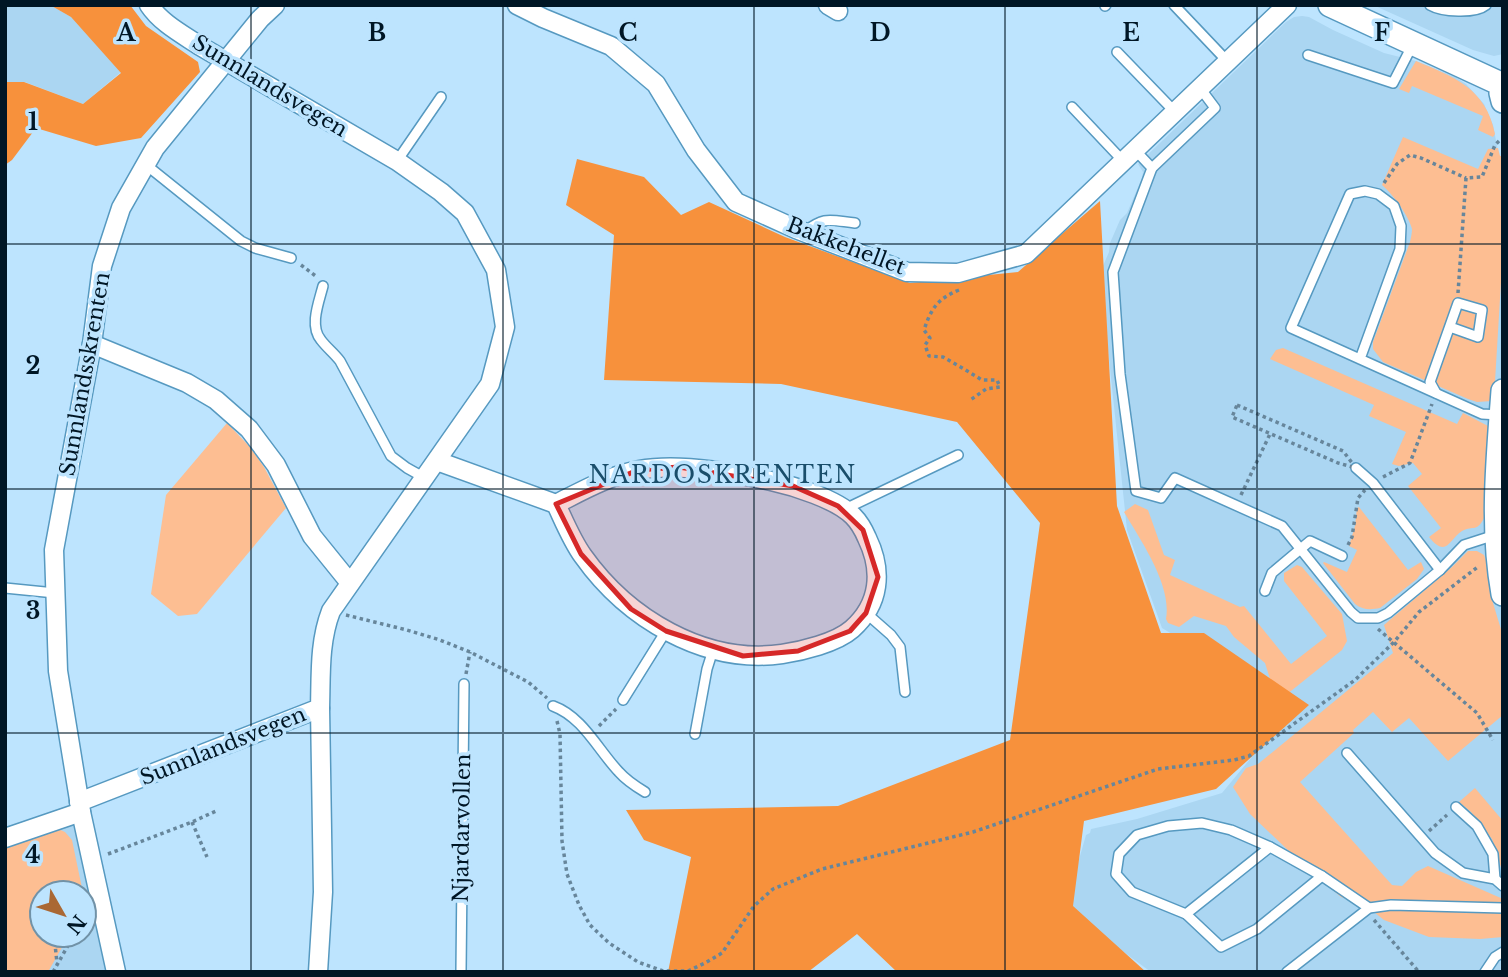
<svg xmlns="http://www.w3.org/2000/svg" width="1508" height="977" font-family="'Libre Baskerville',serif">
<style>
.built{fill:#abd6f2;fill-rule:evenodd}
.green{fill:#fdbe92}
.forest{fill:#f7913c}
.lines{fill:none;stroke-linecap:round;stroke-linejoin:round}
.service-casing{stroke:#5699c0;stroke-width:12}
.minor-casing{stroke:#5699c0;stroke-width:21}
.tertiary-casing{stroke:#5699c0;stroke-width:26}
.path{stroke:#67869b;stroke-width:3.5;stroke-dasharray:3.5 3.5;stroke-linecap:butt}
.service{stroke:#fff;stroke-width:9}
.minor{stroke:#fff;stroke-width:18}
.tertiary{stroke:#fff;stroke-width:23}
.marked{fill:#d62828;fill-opacity:0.2;stroke:#d62828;stroke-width:5;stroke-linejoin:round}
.grid{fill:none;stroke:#001625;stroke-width:2;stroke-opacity:0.55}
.labels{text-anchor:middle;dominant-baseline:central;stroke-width:7;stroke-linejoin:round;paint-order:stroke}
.street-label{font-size:21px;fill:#001625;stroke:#bde4fe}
.neighbourhood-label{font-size:23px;letter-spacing:2px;fill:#1a4e6b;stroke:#bde4fe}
.grid-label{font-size:23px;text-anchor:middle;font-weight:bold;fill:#001625;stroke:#bde4fe;stroke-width:7;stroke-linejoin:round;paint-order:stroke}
</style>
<rect width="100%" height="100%" fill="#bde4fe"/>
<g class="built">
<path d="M5,5H50L71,17L121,72L83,104L25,82H5Z"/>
<path d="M1373,5H1503V54L1494,56L1473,50Z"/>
<path d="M1302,16L1309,17L1333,30L1384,53L1416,61L1455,77L1466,84L1484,104L1493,125L1499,156H1503V972H1151L1065,909L1086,835L1090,833L1091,829L1137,819L1222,793L1293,707L1162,628L1127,530L1100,273L1109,252L1110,243L1120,220L1127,213L1142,178L1143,172L1138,164L1286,22L1294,17Z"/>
<path d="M74,818L113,972H5L46,825ZM42,893H84V935H42Z"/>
</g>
<g class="green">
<path d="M1416,61C1454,77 1486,88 1495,134L1493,137L1478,130L1483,116L1412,86L1409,93L1399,89Z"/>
<path d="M1403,137L1478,169L1488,149L1498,148L1500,156H1503V249L1494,398L1492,401L1477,402L1468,399L1383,362L1373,349V342L1410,242C1411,237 1412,233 1412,229C1409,216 1392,193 1382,185Z"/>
<path d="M1283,348L1457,424L1463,413L1488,426L1491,429L1485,516C1477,533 1474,525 1462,531C1449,539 1447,559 1429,537L1441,528L1408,486L1422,474L1413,463L1399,466L1392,464L1406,432L1369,416L1374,405L1270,359L1276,350Z"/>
<path d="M227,423L250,447L264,467L286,508L197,614L178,616L151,594L166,495Z"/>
<path d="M1135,504L1148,510L1164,555L1175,560L1170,575L1240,607L1244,606L1291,664L1327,636L1284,581V573L1297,565L1302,567L1342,614L1347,641L1342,650L1286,695L1271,682L1265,663L1234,637L1226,626L1194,616L1179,627L1168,623L1166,619C1172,585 1141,541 1124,512Z"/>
<path d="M1359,507L1408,570L1421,562L1424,569L1417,579L1380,608C1370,610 1363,610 1355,604L1323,563L1324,562L1347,572L1357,550L1349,546L1355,526L1357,508Z"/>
<path d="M1468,551H1477L1484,555L1489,569L1493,603L1503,636V715L1448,761L1409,718L1392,732L1373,712L1353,730L1354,733L1300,782L1392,885L1402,886L1416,872L1428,866L1503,899V937L1480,939L1429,937L1384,920L1369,908L1341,897L1309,870L1250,814L1233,787L1246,768L1258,764L1393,653L1384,625L1452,567Z"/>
<path d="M1475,788L1503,821V874L1492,839L1471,812L1459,802Z"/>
<path d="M56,828L65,832L72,840L83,893H42V935H69L48,972H5V845Z"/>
</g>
<g class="forest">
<path d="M50,5H130L146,26L198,62L200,72L141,138L96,146L36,128L12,160L5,165V82H24L83,104L121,73L71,17Z"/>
<path d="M577,159L644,177L681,215L709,202L785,237L910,283L1018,272L1100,201L1117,506L1161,633H1204L1309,705L1216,789L1084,821L1073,906L1146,972H897L857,934L808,972H668L691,857L644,840L626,810L838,806L1010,740L1040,523L957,422L781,384L604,380L614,235L566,205Z"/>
</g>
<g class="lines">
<g class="service-casing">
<g id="service">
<path d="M1174,5L1228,62"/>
<path d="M1430,5C1442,12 1475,14 1486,5"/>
<path d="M1105,6L1106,5"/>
<path d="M1117,52L1175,112"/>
<path d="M1308,55L1393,83L1413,44"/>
<path d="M1072,107L1123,161"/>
<path d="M1135,150L1152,168L1113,272L1120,374L1136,491L1161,498L1175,478L1282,526L1351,612L1358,618H1378L1388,613L1440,570L1464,545L1495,535"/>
<path d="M397,161L441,97"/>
<path d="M145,164L241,241L255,248L291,258"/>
<path d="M1152,168L1215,108L1200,88"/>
<path d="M804,232C825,216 829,220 855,223"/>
<path d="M323,286C319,302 309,326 321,340C327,348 334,353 340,361L391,456L407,468L425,478"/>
<path d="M1360,359L1400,249L1401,226L1394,206L1378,194L1365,191L1350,194L1291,328L1482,414L1499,415"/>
<path d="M1436,393L1430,382L1458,303L1482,310L1478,337L1450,327"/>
<path d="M1356,468L1373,483L1440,570"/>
<path d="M845,509L958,455"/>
<path d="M5,588L55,593"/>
<path d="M1265,591L1272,573L1310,541L1342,556"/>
<path d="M866,613L891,635L900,647L905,692"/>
<path d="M623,700L666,631"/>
<path d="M553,706C583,717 598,750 619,772C626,780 635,786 645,792"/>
<path d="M695,734L707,669L713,650"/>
<path d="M1347,753L1435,853L1463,873L1495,879L1503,886"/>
<path d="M1456,807L1477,826L1493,854L1495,879"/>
<path d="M1270,847L1186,914L1221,947L1257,929L1322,876"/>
<path d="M1186,914L1132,892L1116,874L1119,854L1137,835L1168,826L1202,823L1231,830L1270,847L1322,876L1369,908"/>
<path d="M461,972L464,684"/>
<path d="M1287,972L1369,908L1391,905L1503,908"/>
<path d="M1485,972L1495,957L1503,952"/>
</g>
</g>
<g class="minor-casing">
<g id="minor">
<path d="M517,5L543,18L611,46L656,84L696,150L736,202L796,229L907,272L958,273L1026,254L1287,5"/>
<path d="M828,5L838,11"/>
<path d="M92,344L187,383L216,400L249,429L276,465L312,536L350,583"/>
<path d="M437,461L556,504C564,521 572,541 583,556C627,618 704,665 782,654C802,651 836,643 852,629C880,604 883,571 867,538C864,531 859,522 853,516C836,499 794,486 771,481C731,472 679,463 639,470C610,475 582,491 556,504"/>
<path d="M79,802L320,708C321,675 319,642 331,611L490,384L505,327L496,270L465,213L441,192L397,161L200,46C182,34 161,23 149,5"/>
<path d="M5,838L81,812"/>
<path d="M116,972L81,812L58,671L54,550L92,344L102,266L121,208L155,148L260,19L275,5"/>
<path d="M318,972L323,892L320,708"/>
</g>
</g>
<g class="tertiary-casing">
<g id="tertiary">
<path d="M1330,5L1503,85L1501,93L1503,101"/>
<path d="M1503,391C1498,458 1491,527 1503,594"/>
</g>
</g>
<g class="path">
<path d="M1384,183L1397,164L1410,155L1421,158L1466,178"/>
<path d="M301,265L317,277"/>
<path d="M959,290C937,299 931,309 924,330L930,338L925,345L929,356L943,357L964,369L982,380H997L1000,387L986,389L969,401"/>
<path d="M1458,293L1466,178L1482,177L1495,145L1500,140"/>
<path d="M1237,405L1343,451L1356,468L1338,463L1232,417Z"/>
<path d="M1383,477L1410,463L1432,404"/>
<path d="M1241,495L1270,434"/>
<path d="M1348,545L1352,537L1358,498L1365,490"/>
<path d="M346,615L407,630L440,640L470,652L528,682L547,698"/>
<path d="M1378,629L1477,713L1493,740"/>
<path d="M466,674L470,652"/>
<path d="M557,721L560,734L562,841L567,874L579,905L590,925L609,943L638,962L663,971H688L705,963L722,953L754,906L773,889L822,869L973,832L1158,769L1234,760L1249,756L1355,680L1394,642L1419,612L1479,566"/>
<path d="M599,726L616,709"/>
<path d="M192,822L207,857"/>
<path d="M1429,831L1447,815"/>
<path d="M108,854L192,822L216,811"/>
<path d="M1374,920L1419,972"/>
<path d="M54,935L57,963"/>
<path d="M53,972L74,935"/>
</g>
<use href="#service" class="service"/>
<use href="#minor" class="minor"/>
<use href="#tertiary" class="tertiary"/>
</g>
<path class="marked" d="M679,467L793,486L838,506L863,530L878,577L866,613L850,631L798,651L743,656L666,631L631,609L581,554L556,504L638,470Z"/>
<path class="grid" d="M251,5V972M503,5V972M754,5V972M1005,5V972M1257,5V972M5,244H1503M5,489H1503M5,733H1503"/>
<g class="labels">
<g class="street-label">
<text transform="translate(270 86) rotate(31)">Sunnlandsvegen</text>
<text transform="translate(846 246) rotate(21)">Bakkehellet</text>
<text transform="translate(85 374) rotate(-80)">Sunnlandsskrenten</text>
<text transform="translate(223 746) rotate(-22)">Sunnlandsvegen</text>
<text transform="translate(462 828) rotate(-89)">Njardarvollen</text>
</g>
<g class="neighbourhood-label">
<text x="723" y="475">NARDOSKRENTEN</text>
</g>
</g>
<g class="grid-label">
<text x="126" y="41">A</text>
<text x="377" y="41">B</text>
<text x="628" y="41">C</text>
<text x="880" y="41">D</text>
<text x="1131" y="41">E</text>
<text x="1382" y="41">F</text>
<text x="33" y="130">1</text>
<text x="33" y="374">2</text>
<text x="33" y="619">3</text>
<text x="33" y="863">4</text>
</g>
<rect width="1508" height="977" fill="none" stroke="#001625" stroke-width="14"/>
<g transform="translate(63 914) rotate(129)"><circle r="33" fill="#bde4fe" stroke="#7192a7" stroke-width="2"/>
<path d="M0-5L12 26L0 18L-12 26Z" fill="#aa6834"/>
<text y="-10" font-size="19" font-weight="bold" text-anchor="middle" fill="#001625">N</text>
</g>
</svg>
